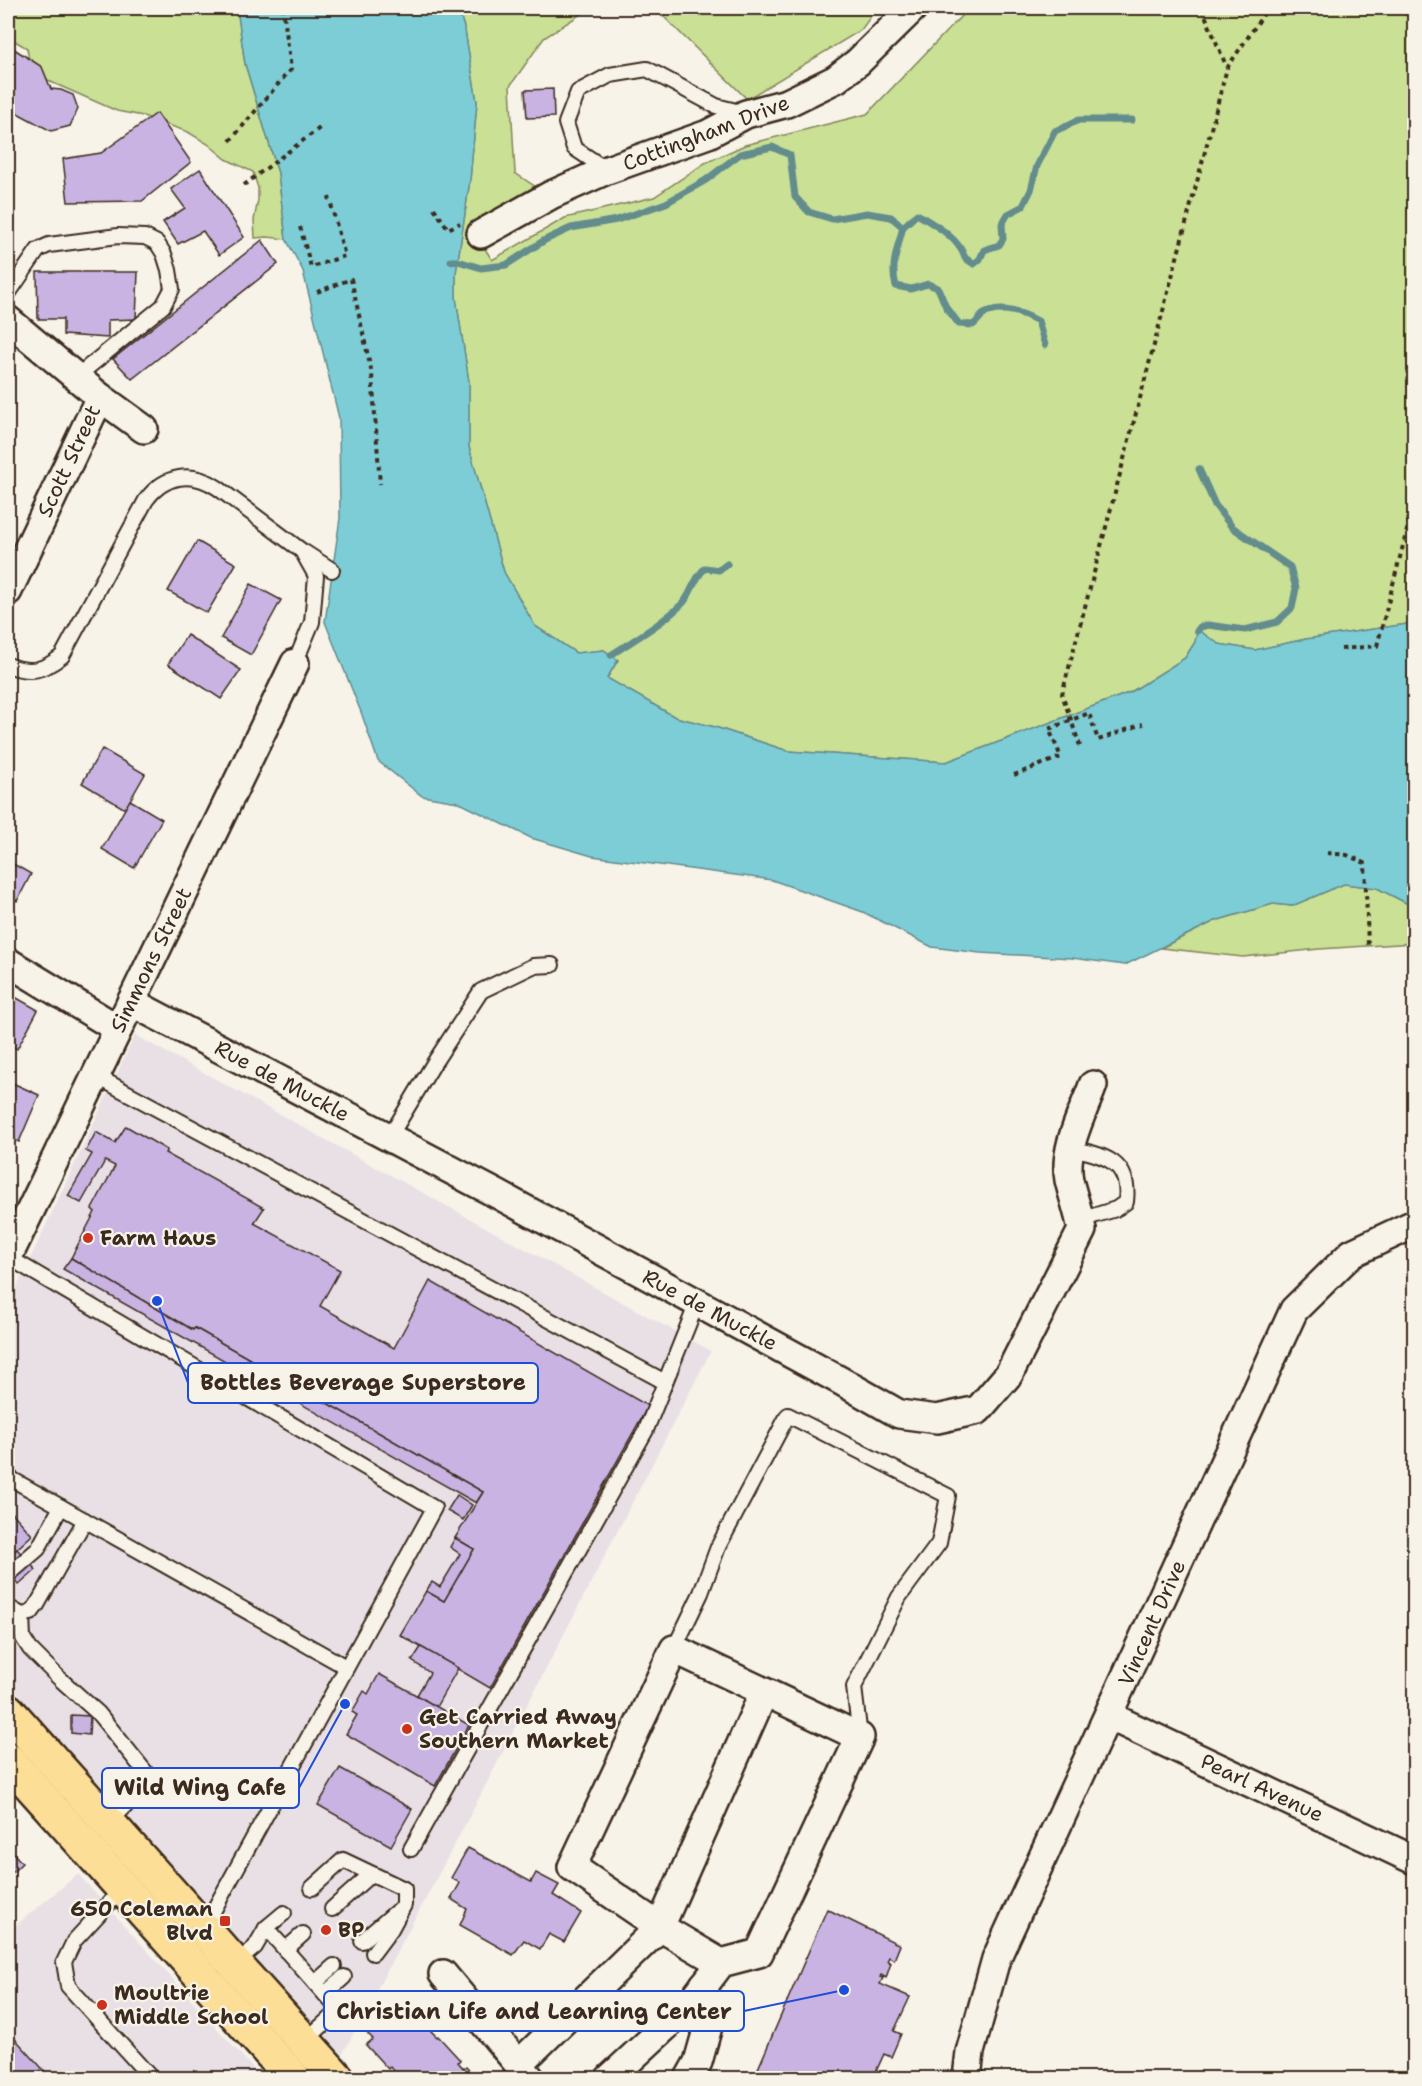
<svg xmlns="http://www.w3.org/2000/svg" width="1422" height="2086" font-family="'Shantell Sans',sans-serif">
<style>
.built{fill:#e9e0e6}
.green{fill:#cae095;stroke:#82855a;stroke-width:1.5}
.water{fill:#7dcdd7;stroke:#638c8d;stroke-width:1.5}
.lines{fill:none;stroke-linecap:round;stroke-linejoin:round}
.stream{stroke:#638c8d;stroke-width:7}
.building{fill:#c9b3e3;stroke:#3b2a1e;stroke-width:1.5}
.lane-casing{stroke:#3b2a1e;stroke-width:18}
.street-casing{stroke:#3b2a1e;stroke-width:32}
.primary-casing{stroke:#3b2a1e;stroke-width:38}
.path{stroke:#3b2a1e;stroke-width:4;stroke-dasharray:4.5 4.5;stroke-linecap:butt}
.lane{stroke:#f7f3e8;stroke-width:14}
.street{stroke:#f7f3e8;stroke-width:27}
.primary{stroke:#fdde96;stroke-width:33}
.poi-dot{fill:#c8321e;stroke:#f7f3e8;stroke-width:2}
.labels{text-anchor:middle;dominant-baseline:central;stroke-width:4.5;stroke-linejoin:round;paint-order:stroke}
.street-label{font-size:21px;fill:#3b2a1e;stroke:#f7f3e8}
.poi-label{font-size:21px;font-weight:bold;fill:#3b2a1e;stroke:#f7f3e8;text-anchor:start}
.leader{fill:none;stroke:#1d4ed8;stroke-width:2}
.callout-dot{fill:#1d4ed8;stroke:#f7f3e8;stroke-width:2}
.callout{fill:#f7f3e8;stroke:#1d4ed8;stroke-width:2}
.callout-label{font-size:22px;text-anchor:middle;font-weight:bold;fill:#3b2a1e}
</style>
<rect width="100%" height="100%" fill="#f7f3e8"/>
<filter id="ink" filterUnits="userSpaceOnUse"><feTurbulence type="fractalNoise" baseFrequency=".0167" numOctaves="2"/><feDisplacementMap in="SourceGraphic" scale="12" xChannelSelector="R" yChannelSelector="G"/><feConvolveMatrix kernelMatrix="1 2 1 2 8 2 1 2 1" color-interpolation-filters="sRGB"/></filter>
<g filter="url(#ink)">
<g class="built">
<path d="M135,1035L711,1351L466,1823L342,2055L8,1682V1306Z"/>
<path d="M78,1874L262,2078H8V1932Z"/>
</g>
<g class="green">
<path d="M8,8H237L245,64L278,173L286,239L267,237L255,238L254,220L258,200V188L253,172L226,159L208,144L188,132L143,116L117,111L51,82L30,67L27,48L8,37Z"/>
<path d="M458,8H590L544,38L510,86L515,173L539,189L472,228L492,260L565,218L654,197L705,163L745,145L867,114L969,8H1385L1414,18V623L1306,639L1255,650L1218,644L1201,632L1185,658L1131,692L946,762L788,751L715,727L675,717L607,678L618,660L604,650L576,653L535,626L504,572L469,447V382L456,298V273L470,180L477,102L465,31Z"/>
<path d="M639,8H877L861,30L747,99L659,12Z"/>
<path d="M1344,884L1377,888L1414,907V943L1319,949L1243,957L1161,948L1215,921L1273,904L1292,906Z"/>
</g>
<path class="water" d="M237,8H458L465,31L477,102L470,180L456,273V298L469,382V447L504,572L535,626L576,653L604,650L618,660L607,678L675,717L715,727L788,751L946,762L1131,692L1185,658L1195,642L1197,631L1201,632L1219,644L1255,650L1306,639L1414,623V907L1377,888L1344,884L1292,906L1273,904L1215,921L1125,965L1072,958L980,953L932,947L863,912L772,880L592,856L531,838L458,802L422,796L378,761L361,712L325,622L340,518L339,418L303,271L286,239L278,173L245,64Z"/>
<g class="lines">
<g class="stream">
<path d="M903,227C898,247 890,266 896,286L911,289L928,284L938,288L946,307L959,324L973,325C977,322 981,316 984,314C1001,305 1023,313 1038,321L1045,345"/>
<path d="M451,261H458L481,268L506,265L545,240L571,228L617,220L666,203L706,180L740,154L772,147L790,155L795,197L809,212L832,219L867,213L891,217L903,227L917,214C935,225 959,238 965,258L974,264L980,259L984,250L999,245L1003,239L1002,224L1008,214L1023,206L1031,190L1037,166L1055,131L1079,120H1132"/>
<path d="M1197,631L1200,627L1208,625L1245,630L1277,622L1292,608L1296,588L1290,567L1232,527L1215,505L1199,469"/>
<path d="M611,655C635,639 662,624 683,603C692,593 693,580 705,568L719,570L727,564"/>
</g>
</g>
<g class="building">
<path d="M8,45L42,67L51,89L61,90L73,95L78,109L70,126L51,131L8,108V94L14,85L8,79Z"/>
<path d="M553,89L554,117L527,118L525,90Z"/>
<path d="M157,113L191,162L142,201L68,202L63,159L101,153Z"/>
<path d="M200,169L244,237L219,255L203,231L178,244L163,222L185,208L171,189Z"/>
<path d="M262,240L278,264L132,379L113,359Z"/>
<path d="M37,272H138L136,319L108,320V338L63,335V319H38Z"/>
<path d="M197,541L236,564L207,613L168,591Z"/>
<path d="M251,584L281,600L251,655L221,638Z"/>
<path d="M187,635L241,670L221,699L168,664Z"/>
<path d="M102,749L145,774L125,809L82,783Z"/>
<path d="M130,800L162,819L134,868L102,849Z"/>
<path d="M8,861L31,874L17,901L8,896Z"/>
<path d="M8,993L38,1010L17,1049L8,1043Z"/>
<path d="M8,1081L39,1095L19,1142L8,1137Z"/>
<path d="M126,1126L167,1150L165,1153L264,1208L254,1223L340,1270L320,1306L394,1348L430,1281L648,1406L490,1688L400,1635L426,1591L444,1601L474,1549L455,1538L483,1492L195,1328L193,1330L71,1258L95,1212L92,1209L115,1166L105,1161L81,1203L68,1196L92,1154L86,1151L96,1132L115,1143Z"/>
<path d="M71,1258L193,1330L195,1328L483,1492L476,1503L63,1269Z"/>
<path d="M457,1495L472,1505L463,1520L447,1511Z"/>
<path d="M8,1508L32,1535L8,1557Z"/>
<path d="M455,1538L474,1549L444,1601L426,1591L432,1582L440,1587L460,1554L450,1547Z"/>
<path d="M17,1549L36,1570L19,1585L8,1572V1557Z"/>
<path d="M421,1647L458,1668L436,1707L417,1695L430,1673L412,1661Z"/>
<path d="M379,1674L469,1725L435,1786L346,1734L357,1715L352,1712L364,1691L368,1694Z"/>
<path d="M71,1715L90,1716L89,1735L71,1733Z"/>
<path d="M340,1768L412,1809L391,1846L318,1805Z"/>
<path d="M8,1847L22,1863L8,1877Z"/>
<path d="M468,1848L531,1882L536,1873L559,1885L553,1895L581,1913L564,1942L549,1934L540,1949L524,1940L513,1955L460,1925L467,1909L451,1899L460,1883L451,1878Z"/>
<path d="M827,1909L900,1945L894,1960L889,1957L887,1961L891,1963L886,1978L881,1975L880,1977L883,1978L880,1984L910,1997L894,2031L901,2034L891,2057L884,2054L873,2078H754Z"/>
<path d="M399,1995L432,2030L431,2031L437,2037L438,2036L460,2060L458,2062L464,2069L466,2067L476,2078H397L395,2076L396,2074L390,2067L388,2069L366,2045L373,2039L362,2028Z"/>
<path d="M8,2031L51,2078H8Z"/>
</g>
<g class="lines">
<g class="lane-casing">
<g id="lane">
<path d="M607,170L574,148L566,123L578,92L610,75L647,69L716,106L744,113"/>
<path d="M8,294L38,250L49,245L118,236L145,237L157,243L164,254L169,270L172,289L163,306L76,377"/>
<path d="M304,552L332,570"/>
<path d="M8,665C30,674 43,671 62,656L146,500C165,474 192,471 218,488L302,551L316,576L312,622L295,663"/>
<path d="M96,1076L665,1382"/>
<path d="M389,1138L434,1063L481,991L533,966L552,965"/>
<path d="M1070,1148C1104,1155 1131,1161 1126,1202L1116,1209L1080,1220"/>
<path d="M8,1257L434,1508L204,1928"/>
<path d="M8,1477L346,1667"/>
<path d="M8,1575L38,1549L61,1507"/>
<path d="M8,1607L22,1615L31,1613L37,1605L85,1520"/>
<path d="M22,1615L23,1638L30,1649L60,1679L98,1713L147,1774L148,1783L141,1791L108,1823"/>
<path d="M674,1649L701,1593L718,1547L788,1415L948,1496L939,1543L899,1597L854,1687L860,1737"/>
<path d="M411,1849L646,1430L697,1303"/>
<path d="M123,1888L74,1941L64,1962L68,1986L151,2078"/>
<path d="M312,1888L343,1860L404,1889V1905L391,1929L373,1953"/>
<path d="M332,1909L371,1874"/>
<path d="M266,1928L284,1913"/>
<path d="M362,1941L397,1911"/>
<path d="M285,1950L303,1934"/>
<path d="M235,1964L255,1947L266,1928L339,2010L304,2042"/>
<path d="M315,1983L334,1966"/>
<path d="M325,1994L344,1977"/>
</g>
</g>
<g class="street-casing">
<g id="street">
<path d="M481,234L551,195L607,170L708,134L746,114L787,103L836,79L858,62L913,8"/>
<path d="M8,320L100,397L144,429"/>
<path d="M8,591L100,397"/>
<path d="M8,962L118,1029"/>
<path d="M131,1002L497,1194L841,1381L899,1414L937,1419L978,1410L1009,1374L1082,1230C1079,1213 1073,1197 1069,1180C1063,1148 1083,1113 1093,1085"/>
<path d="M8,1257L295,663"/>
<path d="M1109,1716L1414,1860"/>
<path d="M721,1963L660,1927L764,1692"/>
<path d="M443,1974L530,2078"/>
<path d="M519,2064L660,1927L572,1867L674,1649L860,1737L759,1953L721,1963L690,2004L610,2078"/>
<path d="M689,2078L698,2062L709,2023L704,1985"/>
<path d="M967,2078L970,2052L996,1959L1294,1310L1352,1253L1414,1224"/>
</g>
</g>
<g class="primary-casing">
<g id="primary">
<path d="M8,1711L337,2078"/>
<path d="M8,1760L293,2078"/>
</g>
</g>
<g class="path">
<path d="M1202,8L1227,68"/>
<path d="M230,141L291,69L283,8"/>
<path d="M244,185L321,127"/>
<path d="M434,208L448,229L460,223"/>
<path d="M300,227L311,267L345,256L329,197"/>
<path d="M317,292L351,279L372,374L380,484"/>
<path d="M1341,649L1377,646L1414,503"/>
<path d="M1080,746L1062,694L1227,68L1267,9"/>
<path d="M1014,775L1061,757L1049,729L1089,713L1098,740L1143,724"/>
<path d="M1327,853L1347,855L1365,863L1368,946"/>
<path d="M188,2076L194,2070"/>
</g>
<use href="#lane" class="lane"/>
<use href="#street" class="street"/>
<use href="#primary" class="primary"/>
</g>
</g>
<g class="poi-dot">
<circle cx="88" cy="1238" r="6"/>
<circle cx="407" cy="1729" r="6"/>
<rect x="219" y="1915" width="12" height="12" rx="3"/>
<circle cx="326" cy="1930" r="6"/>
<circle cx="102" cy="2005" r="6"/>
</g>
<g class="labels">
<g class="street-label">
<text transform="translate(706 133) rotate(-21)">Cottingham Drive</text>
<text transform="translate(69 461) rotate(-65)">Scott Street</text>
<text transform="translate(151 960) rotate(-64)">Simmons Street</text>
<text transform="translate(282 1081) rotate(28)">Rue de Muckle</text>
<text transform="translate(710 1310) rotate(28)">Rue de Muckle</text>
<text transform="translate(1152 1623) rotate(-66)">Vincent Drive</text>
<text transform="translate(1262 1788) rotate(25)">Pearl Avenue</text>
</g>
<g class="poi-label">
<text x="100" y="1238">Farm Haus</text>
<text x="419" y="1717">Get Carried Away<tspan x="419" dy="24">Southern Market</tspan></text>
<text x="213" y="1909" text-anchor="end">650 Coleman<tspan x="213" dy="24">Blvd</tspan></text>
<text x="338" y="1930">BP</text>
<text x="114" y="1993">Moultrie<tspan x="114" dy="24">Middle School</tspan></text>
</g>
</g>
<path class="leader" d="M157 1301L188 1383M345 1704L299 1788M844 1990L744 2011"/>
<g class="callout-dot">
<circle cx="157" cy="1301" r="6"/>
<circle cx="345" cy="1704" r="6"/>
<circle cx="844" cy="1990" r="6"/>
</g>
<g class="callout">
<rect x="188" y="1363" width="350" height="40" rx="6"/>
<rect x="102" y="1768" width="197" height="40" rx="6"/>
<rect x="324" y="1991" width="420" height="40" rx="6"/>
</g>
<g class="callout-label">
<text x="363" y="1390">Bottles Beverage Superstore</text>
<text x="200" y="1795">Wild Wing Cafe</text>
<text x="534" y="2019">Christian Life and Learning Center</text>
</g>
<rect width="1422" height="2086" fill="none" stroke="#f7f3e8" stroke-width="30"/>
<rect x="15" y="15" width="1392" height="2056" fill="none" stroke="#3b2a1e" stroke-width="2" filter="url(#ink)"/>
</svg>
